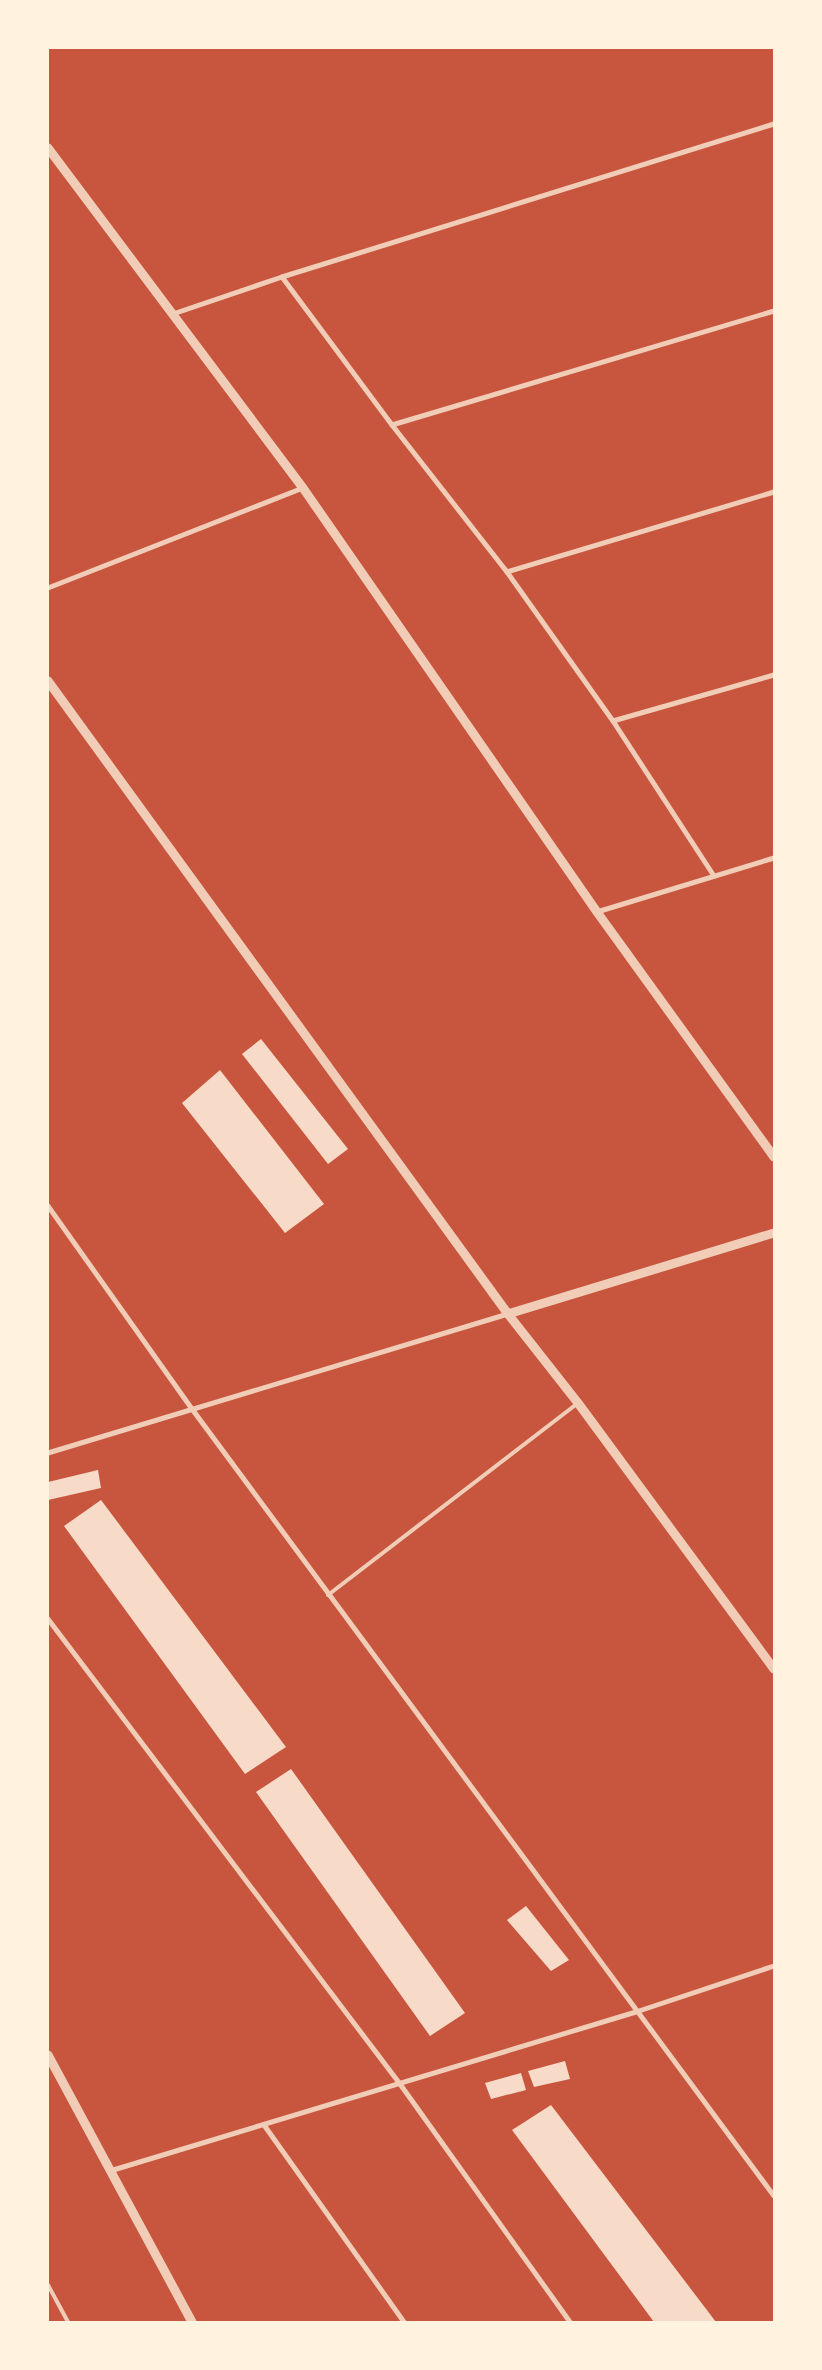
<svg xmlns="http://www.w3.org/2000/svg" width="822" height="2370" font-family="'Crimson Pro',serif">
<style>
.building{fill:#f7dbc8}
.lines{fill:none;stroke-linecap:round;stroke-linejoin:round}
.service{stroke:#f1ccb7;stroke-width:4}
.minor{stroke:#f1ccb7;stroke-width:5}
.tertiary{stroke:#f1ccb7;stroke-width:9}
</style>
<rect width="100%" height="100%" fill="#c8553d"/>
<g class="building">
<path d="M261,1039L348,1149L328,1164L242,1054Z"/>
<path d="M220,1070L324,1204L285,1233L182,1103Z"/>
<path d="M98,1470L101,1488L48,1500V1482Z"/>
<path d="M101,1500L286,1747L245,1774L64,1526Z"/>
<path d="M291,1769L465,2013L430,2036L256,1792Z"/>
<path d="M526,1906L569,1960L551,1971L507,1920Z"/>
<path d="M565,2061L570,2079L534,2087L528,2071Z"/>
<path d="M521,2073L526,2090L491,2099L485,2083Z"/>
<path d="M551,2105L716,2322H654L512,2130Z"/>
</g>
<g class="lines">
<g class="service">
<path d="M328,1595L578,1403"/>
<path d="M48,2285L68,2322"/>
</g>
<g class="minor">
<path d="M282,277L392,425L507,572L613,721L714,876"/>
<path d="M173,314L282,277L774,124"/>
<path d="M392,425L774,311"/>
<path d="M507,572L774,492"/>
<path d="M48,588L303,488"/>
<path d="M613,721L774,675"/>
<path d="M597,912L774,858"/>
<path d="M48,1206L192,1409L774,2196"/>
<path d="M48,1453L508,1314"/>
<path d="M48,1619L400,2084L570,2322"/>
<path d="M264,2125L404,2322"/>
<path d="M110,2171L636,2012L774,1966"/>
</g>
<g class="tertiary">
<path d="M48,148L303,488L597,912L774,1157"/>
<path d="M48,681L508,1314L578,1403L774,1669"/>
<path d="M508,1314L774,1233"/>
<path d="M48,2055L192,2322"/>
</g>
</g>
<rect width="822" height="2370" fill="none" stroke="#fff3e0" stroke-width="98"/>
</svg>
